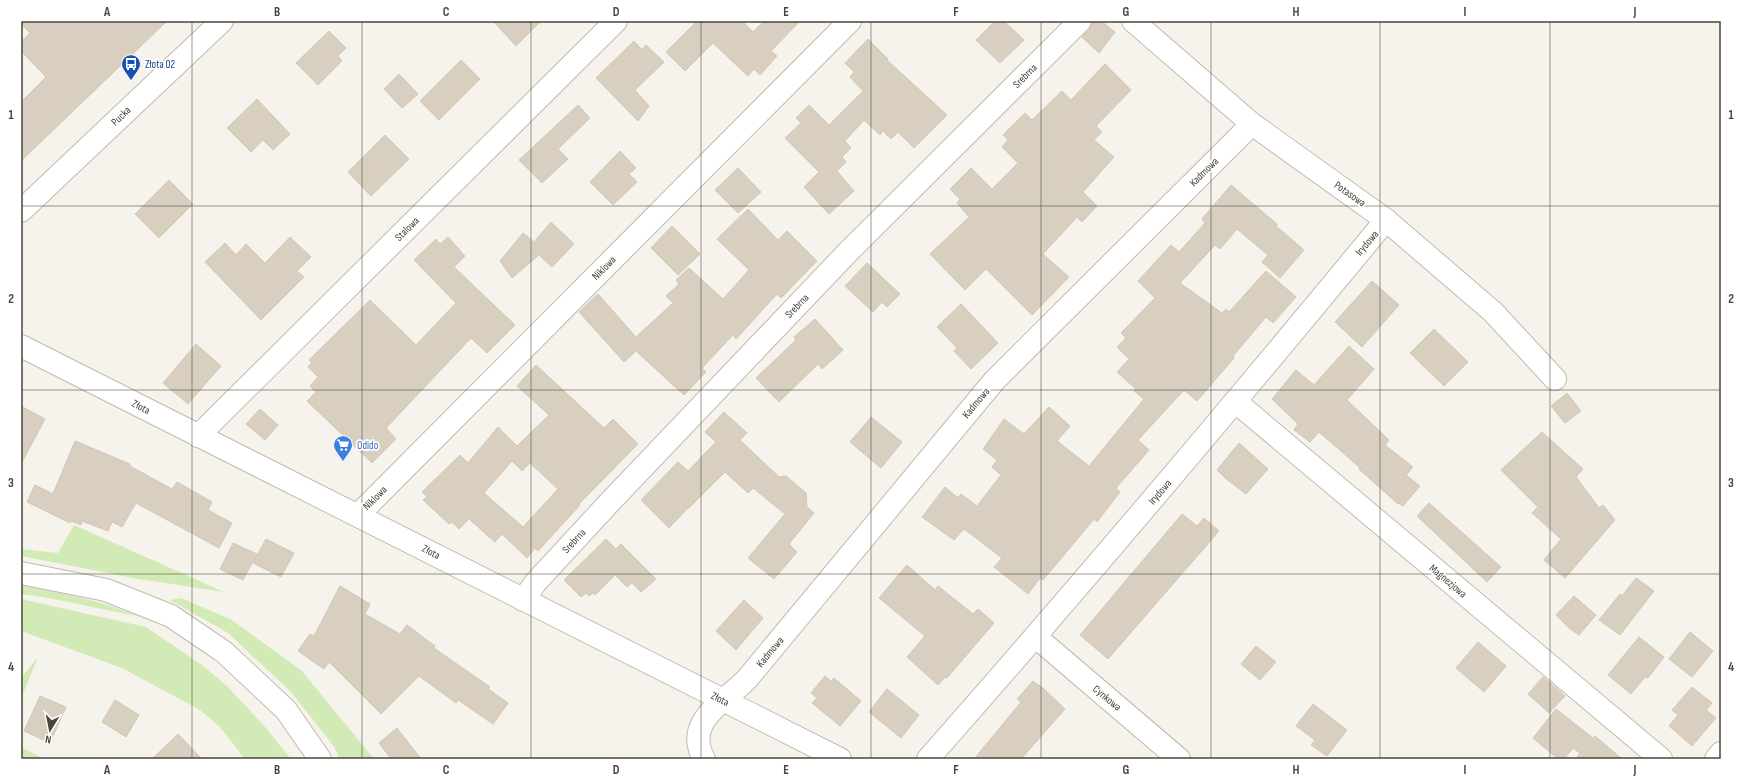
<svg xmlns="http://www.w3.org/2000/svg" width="1742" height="780" font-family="'Sofia Sans Condensed',sans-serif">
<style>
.green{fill:#d2eab5}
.building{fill:#d8cfc1;stroke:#d3c7b4;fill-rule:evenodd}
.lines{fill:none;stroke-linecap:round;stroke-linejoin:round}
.minor-casing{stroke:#c2bbae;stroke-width:24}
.minor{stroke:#fff;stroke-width:22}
.grid{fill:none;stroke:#4b4439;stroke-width:1;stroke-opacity:0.55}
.labels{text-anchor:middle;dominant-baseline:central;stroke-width:3.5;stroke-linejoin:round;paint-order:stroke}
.transit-label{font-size:11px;fill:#164399;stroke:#fff;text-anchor:start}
.street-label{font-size:11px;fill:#4b4439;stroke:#fff}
.shop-label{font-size:11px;fill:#366cbe;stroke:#fff;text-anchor:start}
.neatline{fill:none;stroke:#4b4439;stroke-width:1.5}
.grid-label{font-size:13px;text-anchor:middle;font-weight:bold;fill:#4b4439}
</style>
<rect width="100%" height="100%" fill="#f6f3ec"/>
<g class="green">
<path d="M74,525L224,592L139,579L21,556V549L58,553Z"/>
<path d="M21,585C61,593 100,600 137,616C98,609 60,599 21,594Z"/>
<path d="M181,598L232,620L302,671L374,759H340L333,745L291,692L228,633L170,600Z"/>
<path d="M21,599L146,627L202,665L228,687L265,727L291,759H245L220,727L200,710L122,668L21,631Z"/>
<path d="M38,657L21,699V678Z"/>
<path d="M21,747L44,759H21Z"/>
</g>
<g class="building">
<path d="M21,21H167L21,161V102L46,77L21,51V42L30,33L21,24Z"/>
<path d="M493,21H541L516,46Z"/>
<path d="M697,21H742L753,32L764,21H800L771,51L777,56L760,75L754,69L748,76L713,43L685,71L666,52Z"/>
<path d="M995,21H1004L1024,40L1000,63L976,40Z"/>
<path d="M1092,21H1101L1115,32L1099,53L1082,37L1089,30Z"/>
<path d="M329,31L346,48L338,56L342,61L318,85L296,63Z"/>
<path d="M868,39L888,59L887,60L947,115L914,148L898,132L891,139L883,131L880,135L864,120L845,141L851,148L842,157L846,162L837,171L854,191L829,214L804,187L819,172L785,138L801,123L796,118L809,105L829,125L863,91L850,77L854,72L845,63Z"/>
<path d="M634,41L642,50L646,45L664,62L635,90L649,106L638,121L596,78Z"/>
<path d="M461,60L480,79L439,120L420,101Z"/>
<path d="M1105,64L1131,90L1096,126L1102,132L1094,140L1114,157L1083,192L1097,206L1082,222L1077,217L1043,254L1069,277L1032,315L986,269L965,290L930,254L969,217L957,203L960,199L950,189L971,168L992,189L1018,163L1002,147L1008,140L1003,135L1025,113L1032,120L1062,91L1071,100Z"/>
<path d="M399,74L418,94L402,108L384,89Z"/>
<path d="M257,99L290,134L273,150L263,140L251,152L227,128Z"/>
<path d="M578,105L590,118L558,149L568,159L542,183L519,160Z"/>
<path d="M385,135L409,159L371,196L348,172Z"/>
<path d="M620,151L636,168L629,174L637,182L613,205L590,182Z"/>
<path d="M738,168L761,192L738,213L715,190Z"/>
<path d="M169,180L193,204L159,238L135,214Z"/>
<path d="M1231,185L1277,224L1276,226L1304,250L1280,278L1262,262L1268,255L1237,229L1220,249L1215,245L1180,283L1222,313L1226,309L1229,312L1266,271L1296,297L1273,323L1266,317L1233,356L1234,358L1197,401L1184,390L1138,440L1149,450L1116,488L1120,492L1097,522L1094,519L1043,580L1040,578L1028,594L994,567L1002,558L964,529L954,540L922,517L945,487L958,498L961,494L977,506L1001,475L992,467L997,460L983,449L1004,419L1024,434L1049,407L1070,426L1057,441L1089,466L1144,399L1134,391L1136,389L1117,372L1129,359L1117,347L1126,338L1121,333L1155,298L1138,281L1171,245L1179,252L1205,223L1202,219Z"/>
<path d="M748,209L778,240L787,231L817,261L781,298L777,294L736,339L733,335L702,368L706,372L684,395L636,351L624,362L579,312L598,294L636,337L673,303L666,296L679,284L676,280L689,268L723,299L749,270L717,239Z"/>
<path d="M551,222L574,244L552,267L539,255L512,278L500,261L523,233L534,242Z"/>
<path d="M672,226L700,254L678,275L651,248Z"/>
<path d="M290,237L311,257L297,271L304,277L261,320L205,262L225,243L236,255L246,244L265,263Z"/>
<path d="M448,237L465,256L454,267L515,325L487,353L471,338L386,428L396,439L372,463L307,401L316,392L310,386L318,377L308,367L312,362L309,360L370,300L416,345L456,303L414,260L436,239L440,244Z"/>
<path d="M867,263L900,294L887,307L882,302L873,312L845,286Z"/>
<path d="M1372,281L1399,305L1362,347L1335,322Z"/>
<path d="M961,304L998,343L971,369L954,351L957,348L937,327Z"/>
<path d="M815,319L843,350L822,369L818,364L779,402L756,378L796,340L794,337Z"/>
<path d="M1434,329L1468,362L1444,386L1410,353Z"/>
<path d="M196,344L221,366L188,404L163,383Z"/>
<path d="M1349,346L1374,369L1347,400L1389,440L1385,445L1413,467L1406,475L1420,486L1403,506L1399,503L1398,504L1359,469L1360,468L1349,458L1319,432L1310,442L1294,430L1298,424L1272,399L1296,370L1314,385Z"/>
<path d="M536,365L604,428L613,419L638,444L579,504L580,505L538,551L535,548L527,558L502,534L495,542L469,519L459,529L452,522L449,524L423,500L427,497L422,492L460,455L468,463L498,427L517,446L549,415L517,386ZM512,461L522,471L530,463L558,489L523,527L484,493Z"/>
<path d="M1567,393L1581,411L1565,423L1551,406Z"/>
<path d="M21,406L45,419L21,464Z"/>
<path d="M260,409L278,425L265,440L246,424Z"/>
<path d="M724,412L747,433L740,440L779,477L786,476L806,493L807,507L814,513L789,544L797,552L774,579L748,558L785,514L753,488L748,493L725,472L689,508H688L669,528L641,500L678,462L688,471L716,442L705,432Z"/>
<path d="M871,417L902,442L881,468L850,442Z"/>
<path d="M1542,432L1583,469L1576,477L1599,508L1603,505L1615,520L1565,578L1544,560L1561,539L1532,513L1538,507L1501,470Z"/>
<path d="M75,441L130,464V466L172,489L177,482L212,502L208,510L232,523L219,548L136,503L122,527L112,522L108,531L82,521L81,525L71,521L70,523L27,502L35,485L53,494Z"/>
<path d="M1239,443L1268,469L1246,494L1225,478L1217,470Z"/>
<path d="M1429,503L1501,567L1487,582L1417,516Z"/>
<path d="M1182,514L1197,526L1204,518L1219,531L1108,659L1080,635Z"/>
<path d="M266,539L294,553L281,577L253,563Z"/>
<path d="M606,539L616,549L621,544L656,579L641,592L632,583L627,587L615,575L595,595L593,593L589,596L586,593L581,597L564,580Z"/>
<path d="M233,543L257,554L243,580L220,569Z"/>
<path d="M907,565L935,590L938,586L973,614L978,609L994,623L947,678L945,677L938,685L907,657L925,636L879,598Z"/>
<path d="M1636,578L1654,591L1620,635L1599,620L1620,594L1622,596Z"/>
<path d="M340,586L370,604L365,614L400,634L407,625L435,646L434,648L490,687L488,689L508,703L493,724L458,700L456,703L419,676L381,714L329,662L324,669L298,651L310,634L314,636Z"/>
<path d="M1574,596L1596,615L1579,635L1569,628L1556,615Z"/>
<path d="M744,600L763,618L736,650L716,631Z"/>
<path d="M1690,632L1713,651L1692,677L1669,659Z"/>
<path d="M1639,637L1664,657L1648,678L1645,677L1631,694L1608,675Z"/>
<path d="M1478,642L1506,666L1484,692L1456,668Z"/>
<path d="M1256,646L1276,662L1260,680L1241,664Z"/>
<path d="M825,676L831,681L834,678L861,701L840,726L812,703L817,698L811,693Z"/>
<path d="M1543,677L1565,696L1549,713L1528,694Z"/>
<path d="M1033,681L1044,689L1065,709L1021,759H974L1021,702L1017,699Z"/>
<path d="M1692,687L1712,703L1706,710L1716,718L1692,746L1669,726L1678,715L1672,710Z"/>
<path d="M887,689L919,715L901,738L869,712Z"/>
<path d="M40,696L66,707L50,743L24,731Z"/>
<path d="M115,700L139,715L126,737L102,722Z"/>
<path d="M1313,704L1347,730L1327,756L1311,745L1315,740L1296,726Z"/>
<path d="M1556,709L1593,738L1595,736L1622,759H1576L1580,753L1573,748L1564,759H1558L1533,738Z"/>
<path d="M397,728L421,759H391L379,743Z"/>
<path d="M178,734L202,759H152Z"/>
</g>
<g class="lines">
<g class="minor-casing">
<g id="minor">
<path d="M1133,21L1252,124L1386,220L1493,312L1555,379"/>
<path d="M21,211L222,21"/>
<path d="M21,346L840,759"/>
<path d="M1236,402L1661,759"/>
<path d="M198,436L616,21"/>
<path d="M358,515L850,21"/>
<path d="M21,573L106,590L171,616L224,652L286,710L320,759"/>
<path d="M523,600L536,582L608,504L849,251L1080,21"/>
<path d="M1036,637L1179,759"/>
<path d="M704,759C683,721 725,702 747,679L994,381L1252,124"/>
<path d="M928,759C1084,582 1236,402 1386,220"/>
<path d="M1716,759L1721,753"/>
</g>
</g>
<use href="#minor" class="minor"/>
</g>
<path class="grid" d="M192,21V759M362,21V759M531,21V759M701,21V759M871,21V759M1041,21V759M1211,21V759M1380,21V759M1550,21V759M21,206H1721M21,390H1721M21,574H1721"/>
<defs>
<g id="bus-pin" transform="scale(1)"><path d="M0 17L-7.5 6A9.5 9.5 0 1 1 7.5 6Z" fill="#1a4fb4" stroke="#fff"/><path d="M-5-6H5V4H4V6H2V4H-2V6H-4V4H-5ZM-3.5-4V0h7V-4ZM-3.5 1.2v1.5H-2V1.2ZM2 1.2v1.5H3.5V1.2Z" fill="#fff"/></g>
<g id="supermarket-pin" transform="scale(1)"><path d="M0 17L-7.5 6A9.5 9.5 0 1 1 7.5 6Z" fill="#3f7fe0" stroke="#fff"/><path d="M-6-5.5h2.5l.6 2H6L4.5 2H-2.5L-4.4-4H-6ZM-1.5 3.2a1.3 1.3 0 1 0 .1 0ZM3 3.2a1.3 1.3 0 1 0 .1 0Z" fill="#fff"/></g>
</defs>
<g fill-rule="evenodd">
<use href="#bus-pin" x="131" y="64"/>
<use href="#supermarket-pin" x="343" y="445"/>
</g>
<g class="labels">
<g class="transit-label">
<text x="145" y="64">Złota 02</text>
</g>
<g class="street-label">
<text transform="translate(1025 76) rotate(-45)">Srebrna</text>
<text transform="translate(121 116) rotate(-44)">Pucka</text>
<text transform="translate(1204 172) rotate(-45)">Kadmowa</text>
<text transform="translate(1350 194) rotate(35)">Potasowa</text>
<text transform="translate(407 229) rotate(-45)">Stalowa</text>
<text transform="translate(1367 243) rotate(-50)">Irydowa</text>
<text transform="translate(604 268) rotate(-45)">Niklowa</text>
<text transform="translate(797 306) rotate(-46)">Srebrna</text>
<text transform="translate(976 403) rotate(-50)">Kadmowa</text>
<text transform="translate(141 407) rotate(27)">Złota</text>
<text transform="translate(1160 492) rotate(-49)">Irydowa</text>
<text transform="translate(375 498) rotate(-45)">Niklowa</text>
<text transform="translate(574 541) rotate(-47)">Srebrna</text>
<text transform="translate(431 552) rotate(27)">Złota</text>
<text transform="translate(1448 581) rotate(40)">Magnezjowa</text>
<text transform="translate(770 652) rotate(-50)">Kadmowa</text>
<text transform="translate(1107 698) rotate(40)">Cynkowa</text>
<text transform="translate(720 699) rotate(26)">Złota</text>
</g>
<g class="shop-label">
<text x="357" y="445">Odido</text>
</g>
</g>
<rect width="1742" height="780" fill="none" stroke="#ffffff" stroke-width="44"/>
<g transform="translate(50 730) rotate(190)" stroke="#ffffff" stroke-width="3" paint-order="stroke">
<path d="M0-3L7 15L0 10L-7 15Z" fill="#4b4439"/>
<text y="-6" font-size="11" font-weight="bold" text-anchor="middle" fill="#4b4439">N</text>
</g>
<rect x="22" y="22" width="1698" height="736" class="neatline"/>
<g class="grid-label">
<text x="107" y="16">A</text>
<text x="277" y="16">B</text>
<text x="446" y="16">C</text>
<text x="616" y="16">D</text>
<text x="786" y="16">E</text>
<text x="956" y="16">F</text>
<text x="1126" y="16">G</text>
<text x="1296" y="16">H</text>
<text x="1465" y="16">I</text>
<text x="1635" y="16">J</text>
<text x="11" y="119">1</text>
<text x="1731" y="119">1</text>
<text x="11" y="303">2</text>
<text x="1731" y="303">2</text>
<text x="11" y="487">3</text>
<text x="1731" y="487">3</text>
<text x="11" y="671">4</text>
<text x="1731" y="671">4</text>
<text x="107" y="774">A</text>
<text x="277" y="774">B</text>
<text x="446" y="774">C</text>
<text x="616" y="774">D</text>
<text x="786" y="774">E</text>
<text x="956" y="774">F</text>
<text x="1126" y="774">G</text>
<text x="1296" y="774">H</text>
<text x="1465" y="774">I</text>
<text x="1635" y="774">J</text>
</g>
</svg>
